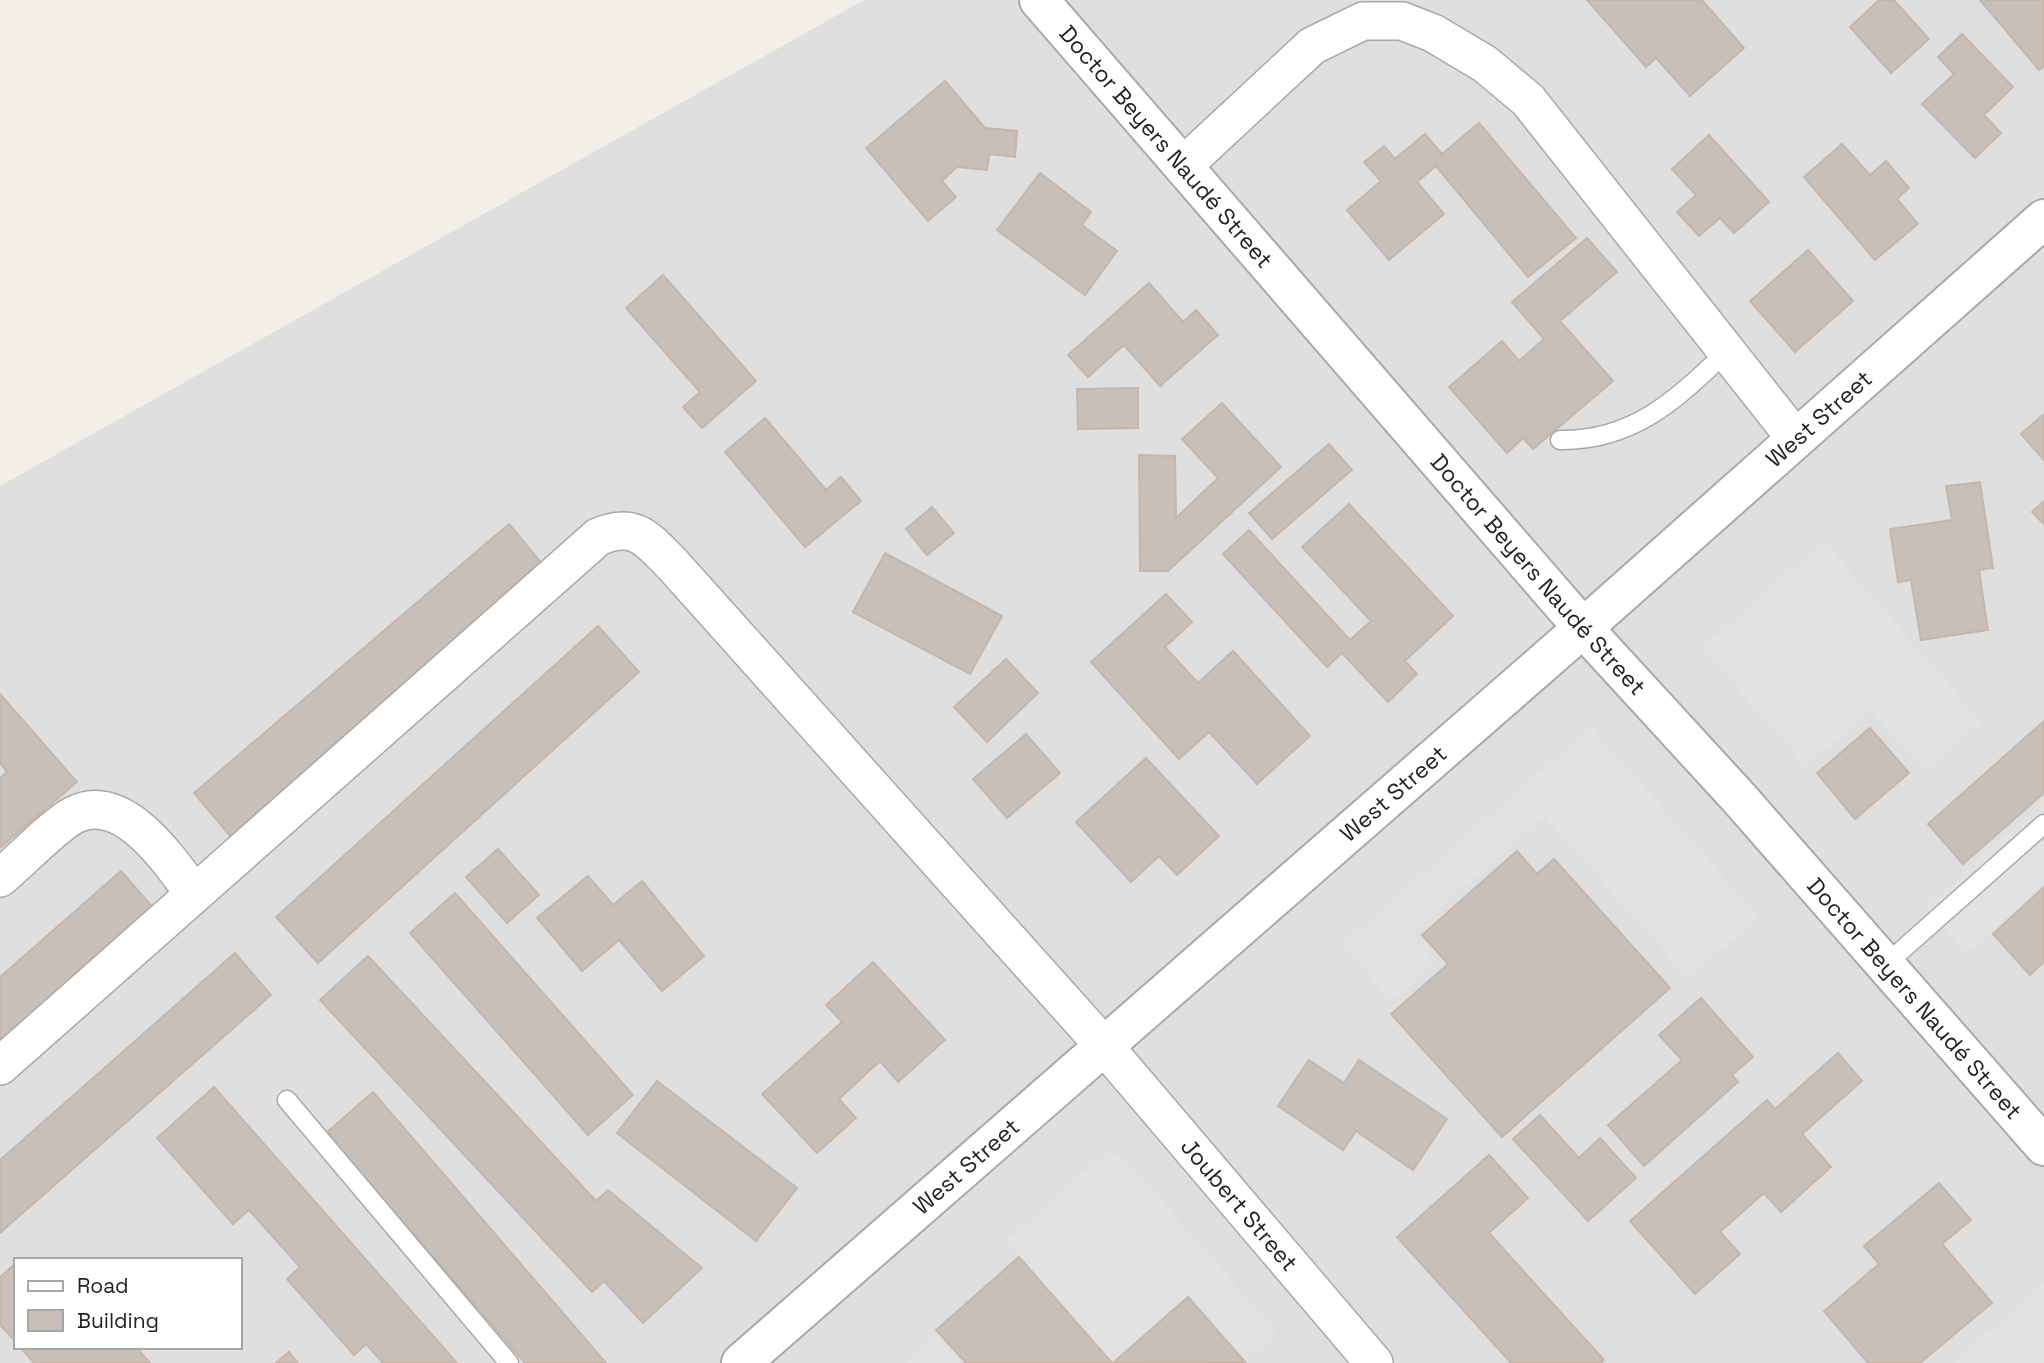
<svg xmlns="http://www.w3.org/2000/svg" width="2044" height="1363" font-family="'Space Grotesk',sans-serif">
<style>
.residential{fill:#e0dfdf;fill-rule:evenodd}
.parking{fill:#e2e2e2}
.building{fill:#c7bfb8;stroke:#c4b6ab;stroke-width:2}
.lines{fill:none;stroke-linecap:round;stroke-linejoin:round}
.service-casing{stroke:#a9a9a9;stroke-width:21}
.minor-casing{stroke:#a9a9a9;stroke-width:40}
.tertiary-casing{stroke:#a9a9a9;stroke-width:42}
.service{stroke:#fff;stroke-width:18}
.minor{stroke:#fff;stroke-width:37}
.tertiary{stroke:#fff;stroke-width:38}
.labels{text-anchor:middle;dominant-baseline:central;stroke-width:6;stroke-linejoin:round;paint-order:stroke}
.street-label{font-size:23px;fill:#222;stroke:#fff}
</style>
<rect width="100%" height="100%" fill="#f2efe9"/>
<path class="residential" d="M864,0H2044V1363H0V486ZM16,1260H240V1347H16Z"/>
<g class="parking">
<path d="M1824,541L1982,722L1925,772L1871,710L1806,767L1702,648Z"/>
<path d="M1591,727L1759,917L1688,979L1545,816L1410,935L1435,964L1391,1001L1342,945Z"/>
<path d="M2044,800V884L1967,953L1925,907Z"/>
<path d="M1105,1153L1122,1155L1277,1332L1246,1360L1189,1295L1112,1361L1006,1241Z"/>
<path d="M2044,1283V1363H1953Z"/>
<path d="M937,1336L960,1363H907Z"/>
</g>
<g class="building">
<path d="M1587,0H1702L1744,48L1690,96L1656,58L1646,67Z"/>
<path d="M1879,0H1894L1929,39L1891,73L1850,27Z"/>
<path d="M1980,0H2044V66L2039,70Z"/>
<path d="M1962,34L2013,87L1984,115L2001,133L1975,158L1922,104L1954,74L1938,57Z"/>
<path d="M945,81L985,128L1017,131L1015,157L989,154L987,170L957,167L942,181L956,197L928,221L866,148Z"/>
<path d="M1479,123L1576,238L1528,277L1436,166L1417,182L1444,214L1389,260L1347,210L1381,181L1364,162L1384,146L1395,159L1425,134L1442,154Z"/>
<path d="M1709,135L1769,202L1734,233L1720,218L1699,236L1677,212L1696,195L1672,169Z"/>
<path d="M1842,144L1870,175L1886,161L1909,188L1897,199L1918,224L1875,260L1804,177Z"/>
<path d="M1040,173L1091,212L1082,225L1117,251L1085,295L997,230Z"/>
<path d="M1587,238L1617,272L1560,321L1613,381L1533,449L1523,438L1507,453L1449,387L1502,341L1519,361L1544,339L1512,302Z"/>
<path d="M1808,250L1853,301L1795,352L1750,301Z"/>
<path d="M663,275L756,381L702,428L683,407L700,392L626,308Z"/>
<path d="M1149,283L1183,322L1196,310L1218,335L1160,386L1124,345L1088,377L1068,355Z"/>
<path d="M1138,388V428L1078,429L1077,389Z"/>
<path d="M1222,403L1281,467L1168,571H1140L1139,455L1175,456L1176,518L1218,478L1182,439Z"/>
<path d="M2044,414V460L2021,434Z"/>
<path d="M765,418L826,490L841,477L861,501L805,547L725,452Z"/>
<path d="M1329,444L1352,470L1272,539L1249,513Z"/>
<path d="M1980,482L1993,568L1979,570L1988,630L1921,640L1911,580L1898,582L1890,529L1952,520L1946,486Z"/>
<path d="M2044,501V524L2032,512Z"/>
<path d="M1349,504L1453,616L1405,661L1417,674L1388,702L1342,653L1327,667L1223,554L1249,530L1350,640L1371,621L1302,547Z"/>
<path d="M932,507L954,533L927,555L906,529Z"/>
<path d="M509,524L547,570L232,838L194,793Z"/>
<path d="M885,553L1002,616L970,674L853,612Z"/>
<path d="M1166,594L1192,622L1165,647L1198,683L1233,651L1310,736L1257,784L1209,732L1179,759L1091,662Z"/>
<path d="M598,626L639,672L318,963L276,917Z"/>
<path d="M1006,659L1038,693L987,742L954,707Z"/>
<path d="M0,694L77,782L0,848V778L7,772L0,763Z"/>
<path d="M2044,721V793L1963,864L1928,824Z"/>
<path d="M1870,728L1909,773L1855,819L1817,773Z"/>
<path d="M1026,734L1060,773L1007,818L973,779Z"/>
<path d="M1146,758L1219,836L1177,875L1159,856L1131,882L1076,822Z"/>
<path d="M498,849L539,895L507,923L466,877Z"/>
<path d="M1517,851L1537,874L1554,859L1670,988L1502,1137L1391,1014L1448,964L1422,935Z"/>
<path d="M121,871L155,910L0,1044V977Z"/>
<path d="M588,876L613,905L642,881L704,956L662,991L619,940L582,971L537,918Z"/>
<path d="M2044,887V962L2030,975L1993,934Z"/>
<path d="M455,893L633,1095L588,1135L410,933Z"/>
<path d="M235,953L271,995L0,1233V1160Z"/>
<path d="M368,956L596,1201L608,1190L702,1268L643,1323L604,1281L592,1292L320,1000Z"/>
<path d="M873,962L945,1040L898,1082L880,1061L839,1099L856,1118L817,1153L762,1094L842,1022L826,1005Z"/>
<path d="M1701,998L1753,1057L1732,1075L1738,1082L1644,1166L1608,1125L1682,1060L1659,1035Z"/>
<path d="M1838,1053L1862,1081L1802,1134L1831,1167L1781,1212L1764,1193L1720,1232L1740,1254L1695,1294L1630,1221L1767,1100L1775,1109Z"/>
<path d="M1309,1060L1344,1083L1359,1060L1447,1119L1413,1170L1356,1131L1343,1150L1278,1106Z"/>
<path d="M657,1081L797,1188L756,1241L617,1133Z"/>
<path d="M214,1087L457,1363H383L366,1344L354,1355L287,1279L300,1267L249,1210L233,1224L157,1138Z"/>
<path d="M373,1092L606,1363H525L326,1133Z"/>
<path d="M1540,1115L1579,1158L1600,1138L1636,1178L1588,1221L1513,1139Z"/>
<path d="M1489,1155L1528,1198L1489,1233L1604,1360L1601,1363H1511L1397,1237Z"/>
<path d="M1939,1183L1971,1220L1942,1244L1992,1303L1920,1363H1868L1824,1311L1879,1264L1864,1246Z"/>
<path d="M1019,1257L1112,1363H966L936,1330Z"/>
<path d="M16,1263V1342L0,1325V1277Z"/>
<path d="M1188,1297L1245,1362L1113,1363Z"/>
<path d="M20,1347H136L150,1363H34Z"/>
<path d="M289,1352L298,1363H276Z"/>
</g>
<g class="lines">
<g class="service-casing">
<g id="service">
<path d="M1560,440C1633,441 1676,400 1726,352"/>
<path d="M1885,965L2044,824"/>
<path d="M287,1100L509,1363"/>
</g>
</g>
<g class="minor-casing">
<g id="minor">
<path d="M1184,165L1312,46L1363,21H1402L1433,33L1485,64L1528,100L1796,439"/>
<path d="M0,878C18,863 56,824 74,815C123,790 170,861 194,894"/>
<path id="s1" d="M0,1066L598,537C636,520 649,541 674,566L1105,1047L1374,1363"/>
</g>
</g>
<g class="tertiary-casing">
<g id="tertiary">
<path id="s2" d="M1039,0L1583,628L1739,798L2044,1146"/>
<path id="s3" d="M741,1363L1583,628L2044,219"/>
</g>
</g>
<use href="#service" class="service"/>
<use href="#minor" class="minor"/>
<use href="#tertiary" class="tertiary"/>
</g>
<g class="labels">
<g class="street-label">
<text stroke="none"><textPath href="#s2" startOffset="194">Doctor Beyers Naudé Street</textPath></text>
<text stroke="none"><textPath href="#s3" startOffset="1433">West Street</textPath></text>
<text stroke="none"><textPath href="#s2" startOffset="761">Doctor Beyers Naudé Street</textPath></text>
<text stroke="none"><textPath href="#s3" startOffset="866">West Street</textPath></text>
<text stroke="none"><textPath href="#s2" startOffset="1328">Doctor Beyers Naudé Street</textPath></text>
<text stroke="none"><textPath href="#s3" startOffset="299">West Street</textPath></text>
<text stroke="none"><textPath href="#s1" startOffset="1741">Joubert Street</textPath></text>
</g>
</g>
<rect x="14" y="1258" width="228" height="91" fill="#ffffff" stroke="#a7a7a7" stroke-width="2"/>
<rect x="28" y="1281" width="35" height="10" fill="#ffffff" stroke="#a7a7a7" stroke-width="2"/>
<text x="77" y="1293" font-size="21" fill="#222222">Road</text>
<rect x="28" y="1310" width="35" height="21" fill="#c7bfb8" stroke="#a7a7a7" stroke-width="2"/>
<text x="77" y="1328" font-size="21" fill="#222222">Building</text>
</svg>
